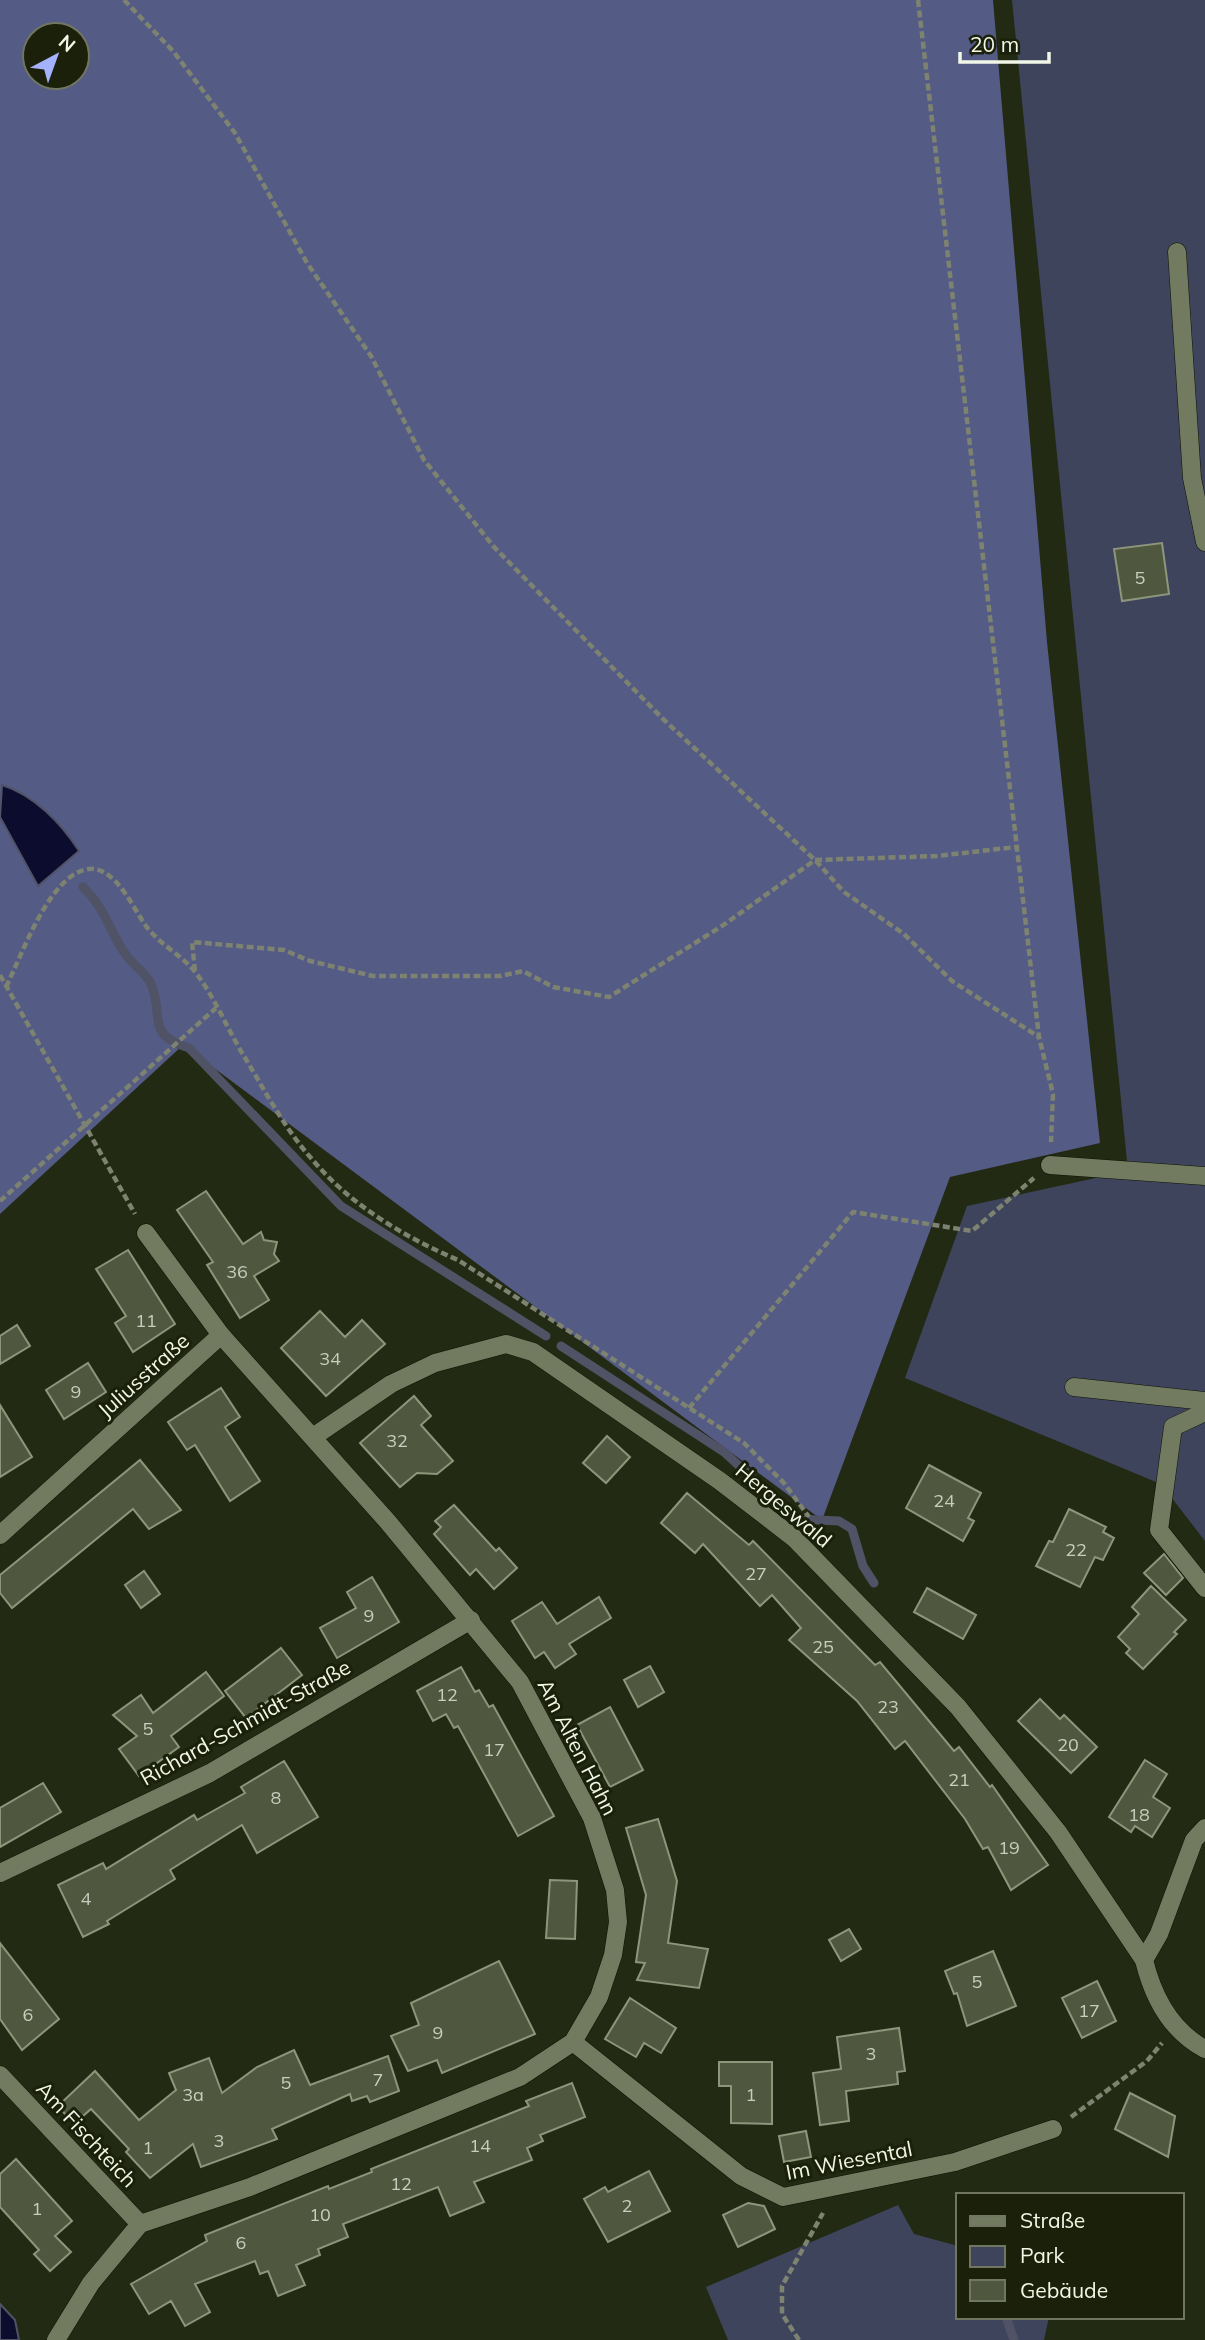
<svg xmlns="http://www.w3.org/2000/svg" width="1205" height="2340" font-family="Mulish,sans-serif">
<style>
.green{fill:#3f445d}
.forest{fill:#545b85;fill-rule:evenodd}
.water{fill:#0b0c2e;stroke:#505266;stroke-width:2}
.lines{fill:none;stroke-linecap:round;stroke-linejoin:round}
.stream{stroke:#505266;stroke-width:9}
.building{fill:#4f573f;stroke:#8d967b;stroke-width:2}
.minor-casing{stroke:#0d1200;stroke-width:19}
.path{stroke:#7d8370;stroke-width:4.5;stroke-dasharray:7 3.5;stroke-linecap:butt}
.minor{stroke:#727a60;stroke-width:18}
.labels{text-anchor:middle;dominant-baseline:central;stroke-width:6;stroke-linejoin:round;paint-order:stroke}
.number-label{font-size:18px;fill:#c8cebd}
.street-label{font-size:21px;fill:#f1f6e7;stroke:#1a2009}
</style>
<rect width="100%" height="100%" fill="#232a13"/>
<g class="green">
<path d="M1012,0H1205V1541L1161,1484L905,1378L967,1206L1128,1171Z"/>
<path d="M898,2205L914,2234L958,2246V2317H1049L1044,2340H728L706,2287Z"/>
</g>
<path class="forest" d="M0,0H993L1047,642L1100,1143L950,1177L822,1520L183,1045L0,1214ZM35,35H77V77H35Z"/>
<g class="water">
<path d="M2,785C34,795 61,823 79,851L38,886L0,817Z"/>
<path d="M0,2304L15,2320L19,2340H0Z"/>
</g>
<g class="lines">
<g class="stream">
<path d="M83,887C107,910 109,932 126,955C133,965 147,974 151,984C165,1016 144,1034 189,1048L341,1206L546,1336"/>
<path d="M561,1346L724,1452L797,1519L839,1521L852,1529L863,1566L874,1583"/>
<path d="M1006,2317L1014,2340"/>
</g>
</g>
<g class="building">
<path d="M1162,543L1169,594L1122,601L1114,549Z"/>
<path d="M206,1191L243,1244L261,1232L264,1240L277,1242L274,1254L279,1261L254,1276L269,1300L240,1318L207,1265L213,1262L177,1210Z"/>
<path d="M128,1250L175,1324L133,1352L115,1323L126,1316L96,1269Z"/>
<path d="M320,1311L345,1337L362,1320L385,1344L326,1396L281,1348Z"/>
<path d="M17,1325L30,1346L0,1364V1336Z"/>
<path d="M88,1363L106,1392L64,1419L46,1390Z"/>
<path d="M221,1388L240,1417L225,1427L260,1481L230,1501L195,1445L187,1450L168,1422Z"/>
<path d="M414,1396L431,1416L421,1425L453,1461L437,1474L417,1473L400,1487L360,1443Z"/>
<path d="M0,1405L32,1457L0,1477Z"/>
<path d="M607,1436L630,1457L606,1483L583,1463Z"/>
<path d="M140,1460L181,1510L149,1529L133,1509L12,1608L0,1593V1575Z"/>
<path d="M929,1465L981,1493L968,1518L974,1521L963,1541L906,1508Z"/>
<path d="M687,1493L749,1545L753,1541L875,1665L880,1662L954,1751L959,1747L990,1787L992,1785L1048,1865L1011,1890L988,1847L983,1849L965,1819L905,1741L895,1749L857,1701L789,1640L801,1628L772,1595L760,1606L703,1544L695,1553L661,1523Z"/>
<path d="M454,1505L496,1551L499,1548L517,1568L494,1589L476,1569L470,1575L434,1534L441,1527L435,1521Z"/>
<path d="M1069,1509L1106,1527L1103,1532L1114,1538L1103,1560L1095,1557L1080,1587L1036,1566L1049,1541L1053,1542Z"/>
<path d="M1164,1554L1183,1578L1166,1595L1144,1573Z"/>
<path d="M144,1571L160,1594L141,1608L125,1585Z"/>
<path d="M372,1577L399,1622L337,1658L320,1628L356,1608L347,1592Z"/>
<path d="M1151,1586L1186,1620L1174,1632L1177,1634L1143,1669L1126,1653L1130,1649L1118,1637L1139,1614L1132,1607Z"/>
<path d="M927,1588L976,1615L963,1639L914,1612Z"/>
<path d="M599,1597L611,1618L569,1644L576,1654L555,1668L544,1652L535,1658L512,1621L542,1602L557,1624Z"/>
<path d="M281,1648L302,1675L246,1718L225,1691Z"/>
<path d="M650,1666L664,1692L638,1707L624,1680Z"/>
<path d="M461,1667L475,1692L479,1690L489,1707L493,1705L554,1816L518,1836L458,1726L454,1728L446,1714L433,1721L417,1691Z"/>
<path d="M206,1672L224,1696L171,1736L179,1747L139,1776L119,1749L137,1736L113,1715L141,1695L153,1713Z"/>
<path d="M1040,1699L1060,1719L1064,1715L1097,1747L1071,1773L1018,1721Z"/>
<path d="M610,1707L643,1770L610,1787L577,1725Z"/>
<path d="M1145,1760L1167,1774L1153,1797L1170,1808L1152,1837L1135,1826L1131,1832L1109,1817Z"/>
<path d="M284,1761L318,1817L257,1853L242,1825L170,1870L175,1879L107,1921L109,1924L83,1937L58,1885L103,1863L106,1869L194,1815L197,1820L245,1793L241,1787Z"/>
<path d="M43,1783L61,1812L0,1847V1808Z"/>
<path d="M658,1819L677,1881L668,1943L708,1949L699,1988L637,1980L645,1963L636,1962L646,1895L626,1828Z"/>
<path d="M550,1880L577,1881L575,1939L546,1938Z"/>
<path d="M849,1929L861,1949L841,1961L829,1940Z"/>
<path d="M0,1943L59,2019L22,2050L0,2019Z"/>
<path d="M993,1951L1016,2006L967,2026L957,1993L954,1994L945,1971Z"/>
<path d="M499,1961L535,2034L442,2073L437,2060L408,2071L391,2036L419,2025L411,2003Z"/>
<path d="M1097,1981L1116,2021L1082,2038L1062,1998Z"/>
<path d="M630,1998L676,2028L661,2053L644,2043L636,2057L605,2039Z"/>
<path d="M899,2028L905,2071L897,2072L898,2084L846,2091L849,2121L820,2125L813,2073L841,2069L837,2037Z"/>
<path d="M294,2050L310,2085L388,2056L399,2091L370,2102L367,2096L352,2101L350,2094L272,2129L277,2139L201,2167L193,2144L150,2178L126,2152L129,2149L91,2109L74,2124L58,2106L95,2071L139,2120L176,2090L169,2073L209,2058L222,2093L257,2067Z"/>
<path d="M719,2062H772V2124L731,2123V2086H719Z"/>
<path d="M572,2083L585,2117L540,2135L543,2141L527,2148L532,2160L474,2182L484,2202L450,2216L438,2187L343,2224L348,2237L318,2249L320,2255L296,2265L305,2285L278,2296L268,2271L260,2274L255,2261L195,2284L210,2312L185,2326L171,2301L149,2314L131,2284L207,2241L205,2235L328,2186L329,2189L372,2172L371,2169L529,2106L526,2101Z"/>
<path d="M1130,2093L1175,2116L1168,2157L1115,2129Z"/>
<path d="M806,2131L811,2157L784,2162L779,2136Z"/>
<path d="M16,2159L72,2221L55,2236L71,2252L50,2271L34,2254L39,2250L0,2207V2174Z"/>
<path d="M649,2171L670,2211L608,2242L584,2199L605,2187L608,2192Z"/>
<path d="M748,2203L764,2206L775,2229L738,2247L723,2215Z"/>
</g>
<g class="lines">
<g class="minor-casing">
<g id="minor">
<path d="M1177,252L1192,478L1205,542"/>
<path d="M1050,1165L1205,1176"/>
<path d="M1074,1387L1205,1401"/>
<path d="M1205,1412L1173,1427L1159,1530L1205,1588"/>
<path d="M313,1437L391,1384L435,1363L506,1344L533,1352L720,1481L794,1538L958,1707L1058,1832L1144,1960"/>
<path d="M0,1535L221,1335L146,1233"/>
<path d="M1205,1828L1194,1840L1159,1934L1144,1960C1153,1997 1171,2031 1205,2049"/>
<path d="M0,1873L210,1773L471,1620"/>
<path d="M573,2042L741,2176L783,2197L955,2162L1053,2129"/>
<path d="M0,2075L140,2224"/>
<path d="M56,2340L91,2283L140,2224L250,2187L520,2077L573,2042L599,1997L613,1955L618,1922L615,1890L592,1818L520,1682L388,1522L221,1335"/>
</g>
</g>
<g class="path">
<path d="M124,0L173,51L235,133L307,263L371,356L424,460L494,547L662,718L815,860L844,892L904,934L952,981L1039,1037"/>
<path d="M918,0L1039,1037L1053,1094L1051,1142"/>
<path d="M195,971L192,942L284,950L310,961L373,976H500L523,971L553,987L609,997L722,926L815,860L937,856L1016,847"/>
<path d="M0,975L135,1214"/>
<path d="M6,987C22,955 50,873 89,869C115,866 133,908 146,926C160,945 182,955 196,973C216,999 229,1033 247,1061C266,1093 286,1130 311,1158C349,1204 404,1237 458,1260L744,1443L784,1483L809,1517"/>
<path d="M0,1201L216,1008"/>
<path d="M689,1408L853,1212L972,1231L1034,1178"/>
<path d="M1071,2117L1147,2061L1162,2043"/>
<path d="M799,2340L782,2314V2286L823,2213"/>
</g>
<use href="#minor" class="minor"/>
</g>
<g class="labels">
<g class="number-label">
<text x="1140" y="577">5</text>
<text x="237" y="1271">36</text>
<text x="146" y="1320">11</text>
<text x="330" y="1358">34</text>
<text x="76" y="1391">9</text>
<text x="397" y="1440">32</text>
<text x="944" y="1500">24</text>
<text x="1076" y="1549">22</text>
<text x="756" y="1573">27</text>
<text x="369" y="1615">9</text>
<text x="823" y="1646">25</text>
<text x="447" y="1694">12</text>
<text x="888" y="1706">23</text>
<text x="148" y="1728">5</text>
<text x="1068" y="1744">20</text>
<text x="494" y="1749">17</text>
<text x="959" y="1779">21</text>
<text x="276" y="1797">8</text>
<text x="1139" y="1814">18</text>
<text x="1009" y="1847">19</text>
<text x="86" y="1898">4</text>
<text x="977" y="1981">5</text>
<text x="1089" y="2010">17</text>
<text x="28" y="2014">6</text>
<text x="438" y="2032">9</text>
<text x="871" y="2053">3</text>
<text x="378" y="2079">7</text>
<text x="286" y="2082">5</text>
<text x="193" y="2094">3a</text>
<text x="751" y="2094">1</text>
<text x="219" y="2140">3</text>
<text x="480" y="2145">14</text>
<text x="148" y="2147">1</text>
<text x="401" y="2183">12</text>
<text x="627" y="2205">2</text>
<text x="37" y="2208">1</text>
<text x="320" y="2214">10</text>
<text x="241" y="2242">6</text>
</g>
<g class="street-label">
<text transform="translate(143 1375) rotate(-42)">Juliusstraße</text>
<text transform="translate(784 1505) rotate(40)">Hergeswald</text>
<text transform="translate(245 1722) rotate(-29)">Richard-Schmidt-Straße</text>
<text transform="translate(578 1747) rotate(63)">Am Alten Hahn</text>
<text transform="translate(87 2134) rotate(47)">Am Fischteich</text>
<text transform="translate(849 2160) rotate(-11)">Im Wiesental</text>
</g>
</g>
<rect x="956" y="2193" width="228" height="126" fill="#1a2009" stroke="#707662" stroke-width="2"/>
<rect x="970" y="2216" width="35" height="10" fill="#727a60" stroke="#707662" stroke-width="2"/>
<text x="1020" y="2228" font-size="21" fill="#f1f6e7">Straße</text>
<rect x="970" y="2246" width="35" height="21" fill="#3f445d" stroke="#707662" stroke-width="2"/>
<text x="1020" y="2263" font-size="21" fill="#f1f6e7">Park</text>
<rect x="970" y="2280" width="35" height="21" fill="#4f573f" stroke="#707662" stroke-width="2"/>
<text x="1020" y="2298" font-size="21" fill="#f1f6e7">Gebäude</text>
<g transform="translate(56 56) rotate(41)"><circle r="33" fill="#1a2009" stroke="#707662" stroke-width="2"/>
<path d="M0-5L12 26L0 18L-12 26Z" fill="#a4b2fc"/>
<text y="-10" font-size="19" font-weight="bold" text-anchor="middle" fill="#f1f6e7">N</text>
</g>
<path d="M960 52v10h89v-10" fill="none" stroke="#f1f6e7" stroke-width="3.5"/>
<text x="970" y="52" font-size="21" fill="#f1f6e7" stroke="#1a2009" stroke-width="5" paint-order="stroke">20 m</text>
</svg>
